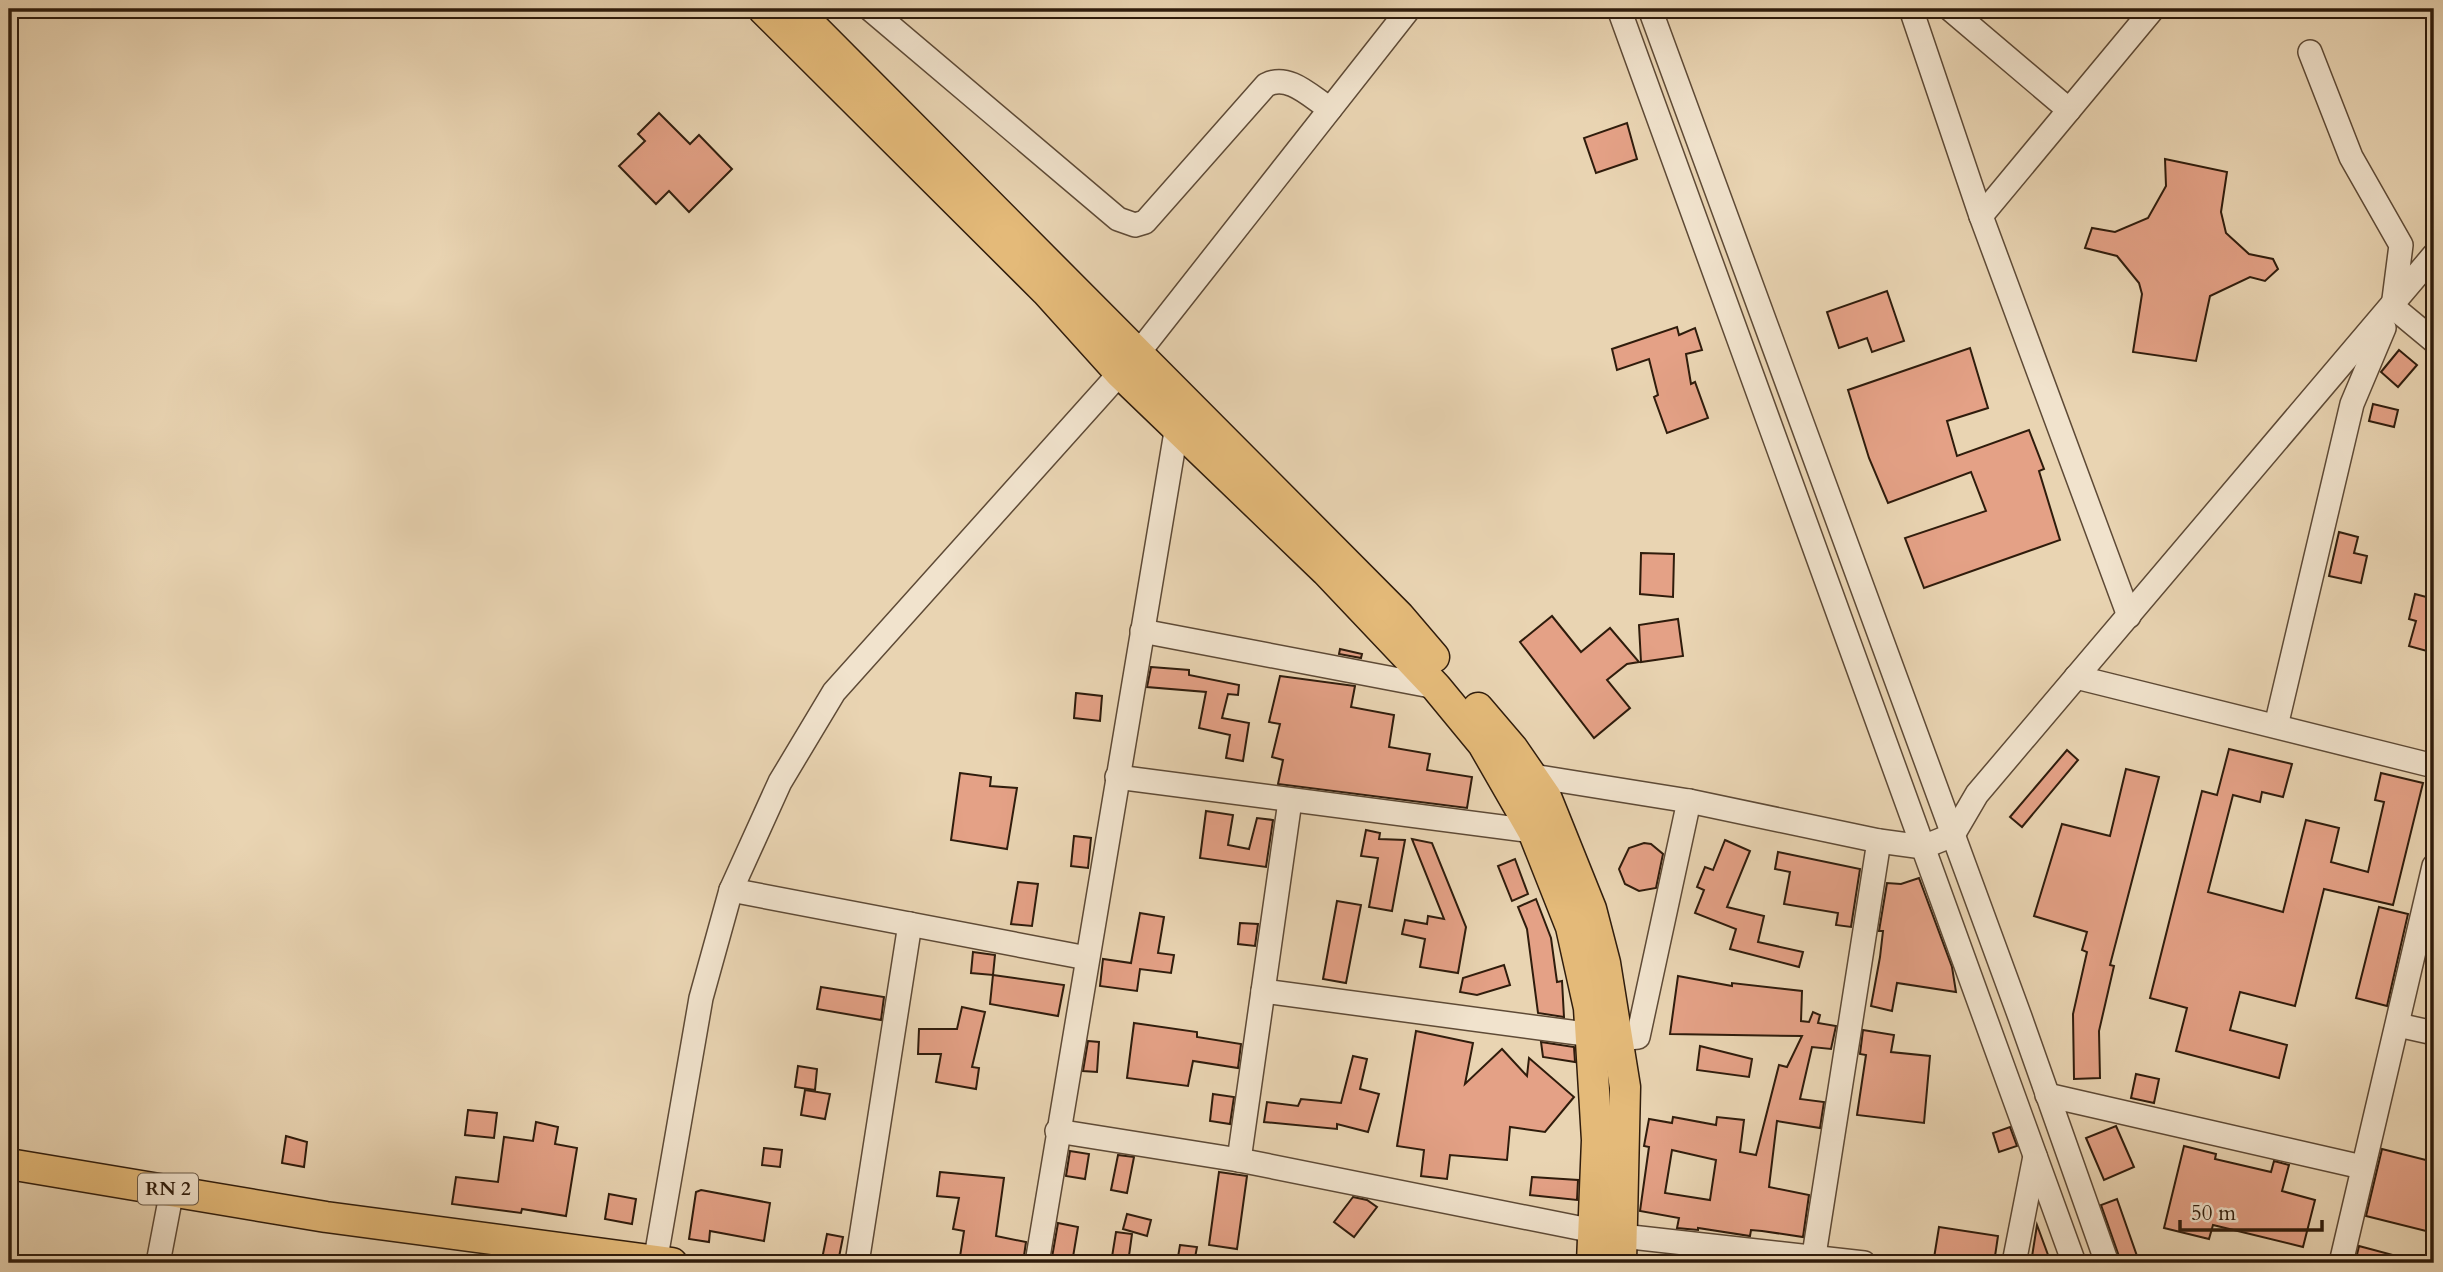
<svg xmlns="http://www.w3.org/2000/svg" width="2443" height="1272" font-family="Cardo,serif">
<style>
.building{fill:#e4a186;stroke:#2f1c0c;stroke-width:2;fill-rule:evenodd}
.lines{fill:none;stroke-linecap:round;stroke-linejoin:round}
.minor-casing{stroke:#5e4a36;stroke-width:26}
.major-casing{stroke:#2f1c0c;stroke-width:33}
.minor{stroke:#f1e3cd;stroke-width:23}
.major{stroke:#e4ba79;stroke-width:30}
.labels{text-anchor:middle;dominant-baseline:central;stroke-width:7;stroke-linejoin:round;paint-order:stroke}
.shield{fill:#f1e3cd;stroke:#695846;stroke-width:2}
.shield-label{font-size:19px;font-weight:bold;fill:#2f1c0c}
</style>
<rect width="100%" height="100%" fill="#e9d4b2"/>
<filter id="stains"><feTurbulence type="fractalNoise" baseFrequency=".00286" numOctaves="4"/><feColorMatrix values="0 0 0 0 .2 0 0 0 0 .09 0 0 0 0 .02 0 0 0 .5 -.17"/></filter>
<radialGradient id="worn" r=".72"><stop offset=".6" stop-color="#630" stop-opacity="0"/><stop offset="1" stop-color="#630" stop-opacity=".3"/></radialGradient>
<g class="building">
<path d="M659,113L690,144L699,135L732,169L689,212L669,191L656,204L619,166L645,141L638,134Z"/>
<path d="M1627,123L1637,159L1596,173L1584,138Z"/>
<path d="M2165,159L2227,172L2221,212L2226,233L2249,254L2273,259L2278,269L2265,281L2250,277L2210,296L2196,361L2133,352L2142,294L2139,283L2117,256L2085,248L2092,228L2115,232L2148,218L2166,186Z"/>
<path d="M1887,291L1904,341L1872,352L1867,338L1839,348L1827,312Z"/>
<path d="M1677,327L1679,335L1695,328L1702,350L1686,354L1691,384L1695,382L1708,418L1667,433L1654,397L1658,395L1649,359L1617,370L1612,349Z"/>
<path d="M1970,348L1988,408L1947,421L1957,456L2029,430L2044,469L2039,471L2060,540L1924,588L1905,538L1986,511L1971,472L1888,503L1869,458L1848,390Z"/>
<path d="M2399,350L2417,365L2398,387L2381,372Z"/>
<path d="M2373,404L2398,410L2394,427L2369,421Z"/>
<path d="M2339,532L2358,537L2354,553L2367,556L2361,583L2329,576Z"/>
<path d="M1641,553L1674,554L1673,597L1640,594Z"/>
<path d="M2415,594L2434,599V653L2409,646L2416,621L2409,619Z"/>
<path d="M1552,616L1581,652L1610,628L1639,662L1627,664L1607,680L1630,708L1594,738L1520,642Z"/>
<path d="M1678,619L1683,656L1641,662L1639,625Z"/>
<path d="M1340,649L1362,654L1361,658L1339,654Z"/>
<path d="M1151,667L1189,670V675L1239,685L1238,695L1228,694L1222,718L1249,723L1243,761L1226,758L1230,735L1199,728L1206,692L1147,687Z"/>
<path d="M1280,676L1355,686L1351,707L1394,715L1389,747L1430,754L1427,770L1472,777L1467,808L1278,784L1283,760L1272,757L1280,724L1269,722Z"/>
<path d="M1076,693L1102,696L1100,721L1074,718Z"/>
<path d="M2229,749L2292,764L2283,797L2262,792L2260,802L2233,795L2208,892L2283,912L2306,820L2339,828L2331,862L2368,872L2384,802L2375,800L2381,773L2423,783L2393,905L2324,889L2295,1006L2240,992L2230,1030L2287,1045L2279,1078L2176,1051L2187,1008L2150,998L2202,791L2217,795Z"/>
<path d="M2067,750L2078,760L2022,827L2010,817Z"/>
<path d="M2126,769L2159,777L2110,965L2114,966L2099,1031L2100,1078L2074,1079L2073,1014L2087,952L2082,950L2087,932L2034,916L2062,824L2110,836Z"/>
<path d="M960,773L991,777L990,786L1017,788L1007,849L951,840Z"/>
<path d="M1206,811L1233,815L1228,845L1249,849L1257,818L1273,820L1266,867L1200,858Z"/>
<path d="M1366,830L1380,833L1379,839L1405,840L1392,911L1369,907L1378,858L1361,856Z"/>
<path d="M1074,836L1091,838L1088,868L1071,866Z"/>
<path d="M1412,839L1432,843L1466,927L1458,973L1420,967L1425,939L1402,934L1405,920L1427,924L1428,916L1444,919Z"/>
<path d="M1725,840L1750,851L1727,907L1764,916L1758,942L1803,952L1799,967L1730,949L1736,929L1695,913L1704,890L1697,887L1705,867L1713,870Z"/>
<path d="M1644,843L1651,844L1663,854L1656,888L1639,891L1625,884L1619,869L1629,848Z"/>
<path d="M1778,852L1860,869L1851,927L1836,925L1838,913L1784,904L1790,872L1775,869Z"/>
<path d="M1515,859L1528,894L1512,901L1498,866Z"/>
<path d="M1919,878L1952,967L1956,992L1897,983L1892,1011L1871,1006L1880,957L1883,931H1879L1887,883L1901,884Z"/>
<path d="M1018,882L1038,884L1032,926L1011,924Z"/>
<path d="M1536,899L1551,938L1557,982L1562,981L1564,1017L1538,1013L1527,929L1518,907Z"/>
<path d="M1337,901L1361,905L1346,983L1323,979Z"/>
<path d="M2379,907L2408,914L2387,1006L2356,998Z"/>
<path d="M1140,913L1164,917L1158,953L1174,955L1171,973L1140,969L1137,991L1100,986L1103,959L1131,963Z"/>
<path d="M1240,923L1258,924L1255,946L1238,944Z"/>
<path d="M973,952L995,955L993,975L971,973Z"/>
<path d="M1504,965L1510,985L1477,995L1460,992L1463,978Z"/>
<path d="M993,975L1064,985L1058,1016L990,1004Z"/>
<path d="M1678,976L1732,986V983L1802,991L1801,1021L1809,1022L1813,1012L1820,1015L1818,1023L1836,1026L1831,1049L1812,1047L1800,1099L1824,1102L1820,1128L1777,1121L1769,1187L1809,1195L1803,1237L1762,1231L1751,1230L1750,1236L1698,1228V1230L1677,1228L1679,1218L1640,1211L1649,1147L1644,1146L1649,1119L1672,1123L1673,1117L1716,1125L1717,1117L1744,1120L1740,1152L1756,1155L1779,1065L1787,1067L1802,1036L1670,1034ZM1672,1150L1716,1160L1710,1200L1665,1193Z"/>
<path d="M821,987L884,997L881,1020L817,1009Z"/>
<path d="M962,1007L985,1012L972,1067L979,1068L976,1089L936,1082L941,1054H918L919,1029H957Z"/>
<path d="M1134,1023L1197,1032V1037L1241,1044L1238,1068L1193,1061L1188,1086L1127,1078Z"/>
<path d="M1863,1030L1894,1035L1891,1052L1930,1056L1924,1123L1857,1115L1866,1055L1860,1054Z"/>
<path d="M1416,1031L1473,1043L1465,1084L1502,1049L1527,1076L1529,1058L1574,1097L1545,1132L1510,1127L1507,1160L1450,1155L1447,1179L1421,1176L1424,1150L1397,1146Z"/>
<path d="M1088,1041L1099,1042L1097,1072L1083,1071Z"/>
<path d="M1541,1042L1574,1047L1575,1062L1543,1057Z"/>
<path d="M1700,1046L1752,1059L1749,1077L1697,1070Z"/>
<path d="M1353,1056L1367,1059L1360,1089L1379,1094L1368,1132L1337,1124V1129L1264,1122L1267,1102L1298,1106L1301,1099L1341,1103Z"/>
<path d="M798,1066L817,1069L815,1090L795,1087Z"/>
<path d="M2136,1074L2159,1079L2154,1103L2131,1098Z"/>
<path d="M805,1090L830,1094L825,1119L801,1115Z"/>
<path d="M1213,1094L1234,1097L1230,1124L1210,1121Z"/>
<path d="M468,1110L497,1113L494,1138L465,1135Z"/>
<path d="M536,1122L558,1127L555,1144L577,1148L566,1216L522,1209L521,1213L452,1204L456,1177L498,1182L504,1137L533,1141Z"/>
<path d="M2116,1126L2134,1167L2104,1180L2086,1138Z"/>
<path d="M2010,1127L2017,1146L1999,1152L1993,1133Z"/>
<path d="M286,1136L307,1142L304,1167L282,1163Z"/>
<path d="M2184,1146L2216,1154L2215,1159L2271,1172L2274,1161L2289,1165L2282,1191L2315,1200L2303,1247L2213,1225L2209,1239L2164,1228Z"/>
<path d="M764,1148L782,1150L780,1167L762,1165Z"/>
<path d="M2382,1149L2434,1162V1233L2366,1216Z"/>
<path d="M1070,1151L1089,1154L1085,1179L1066,1176Z"/>
<path d="M1118,1155L1134,1157L1127,1193L1111,1190Z"/>
<path d="M940,1172L1004,1178L996,1236L1026,1242L1023,1263H959L964,1231L953,1229L959,1198L937,1196Z"/>
<path d="M1219,1172L1247,1176L1237,1249L1209,1245Z"/>
<path d="M1532,1177L1578,1180L1577,1200L1530,1195Z"/>
<path d="M701,1190L770,1203L764,1241L710,1231L709,1242L689,1239L696,1192Z"/>
<path d="M609,1194L636,1199L632,1224L605,1219Z"/>
<path d="M1353,1197L1367,1200L1377,1207L1354,1237L1334,1222Z"/>
<path d="M2117,1199L2137,1256L2121,1262L2101,1205Z"/>
<path d="M1127,1214L1151,1220L1147,1236L1123,1229Z"/>
<path d="M1058,1223L1078,1227L1072,1263H1051Z"/>
<path d="M2037,1225L2051,1263H2031Z"/>
<path d="M1939,1227L1998,1236L1994,1263H1944L1945,1260L1934,1258Z"/>
<path d="M1116,1232L1132,1234L1128,1263H1111Z"/>
<path d="M827,1234L843,1237L838,1262L822,1259Z"/>
<path d="M1180,1245L1197,1247L1194,1263H1177Z"/>
<path d="M2359,1246L2404,1258V1263H2355Z"/>
<path d="M1673,1256L1694,1258L1693,1263H1672Z"/>
</g>
<g class="lines">
<g class="minor-casing">
<g id="minor">
<path d="M870,9L1118,219L1135,225L1145,222L1266,85C1289,73 1311,97 1330,109"/>
<path d="M1619,9L2074,1263"/>
<path d="M1650,9L2020,1017L2107,1263"/>
<path d="M1911,9L1981,216L2129,616"/>
<path d="M1950,9L2069,110"/>
<path d="M2310,52L2351,157L2401,245L2393,307L2434,341"/>
<path d="M1981,216L2153,9"/>
<path d="M1139,352L1409,9"/>
<path d="M1142,631L1436,687"/>
<path d="M2076,677L2434,766"/>
<path d="M2276,726L2352,404L2384,328"/>
<path d="M1533,776L1689,801L1879,841L1923,847L1953,835L1977,794L2434,255"/>
<path d="M1117,777L1533,831"/>
<path d="M731,890L1087,958"/>
<path d="M1263,991L1593,1035"/>
<path d="M2398,1025L2434,1033"/>
<path d="M1619,1039L1638,1037L1689,801"/>
<path d="M2047,1095L2362,1167"/>
<path d="M1057,1131L1239,1160L1594,1231"/>
<path d="M1239,1160L1290,801"/>
<path d="M1622,1236L1864,1263"/>
<path d="M1814,1255L1879,841"/>
<path d="M158,1263L172,1190"/>
<path d="M655,1263L701,998L731,890L780,782L834,692L1120,373"/>
<path d="M857,1263L910,924"/>
<path d="M1037,1263L1179,414"/>
<path d="M2014,1263L2035,1156"/>
<path d="M2341,1263L2434,866"/>
</g>
</g>
<g class="major-casing">
<g id="major">
<path d="M763,9L1046,291L1120,373L1326,571L1436,687L1483,744L1533,831L1571,927L1589,1008L1597,1140L1592,1263"/>
<path d="M795,9L1399,616L1434,657"/>
<path d="M1478,708L1513,749L1546,797L1591,909L1605,963L1625,1087L1621,1263"/>
<path d="M9,1164L326,1217L672,1263"/>
</g>
</g>
<use href="#minor" class="minor"/>
<use href="#major" class="major"/>
</g>
<g class="labels">
<rect class="shield" x="138" y="1173.5" width="60" height="31" rx="5"/>
<g class="shield-label">
<text x="168" y="1189">RN 2</text>
</g>
</g>
<rect width="2443" height="1272" fill="none" stroke="#e9d4b2" stroke-width="35"/>
<rect x="10" y="10" width="2422" height="1251" fill="none" stroke="#2f1c0c" stroke-width="3.5"/>
<rect x="18" y="18" width="2408" height="1237" fill="none" stroke="#2f1c0c" stroke-width="2"/>
<path d="M2180 1220v10h142v-10" fill="none" stroke="#2f1c0c" stroke-width="3.5"/>
<text x="2191" y="1220" font-size="21" fill="#2f1c0c" stroke="#f1e3cd" stroke-width="5" paint-order="stroke">50 m</text>
<rect width="100%" height="100%" filter="url(#stains)"/>
<rect width="100%" height="100%" fill="url(#worn)"/>
</svg>
